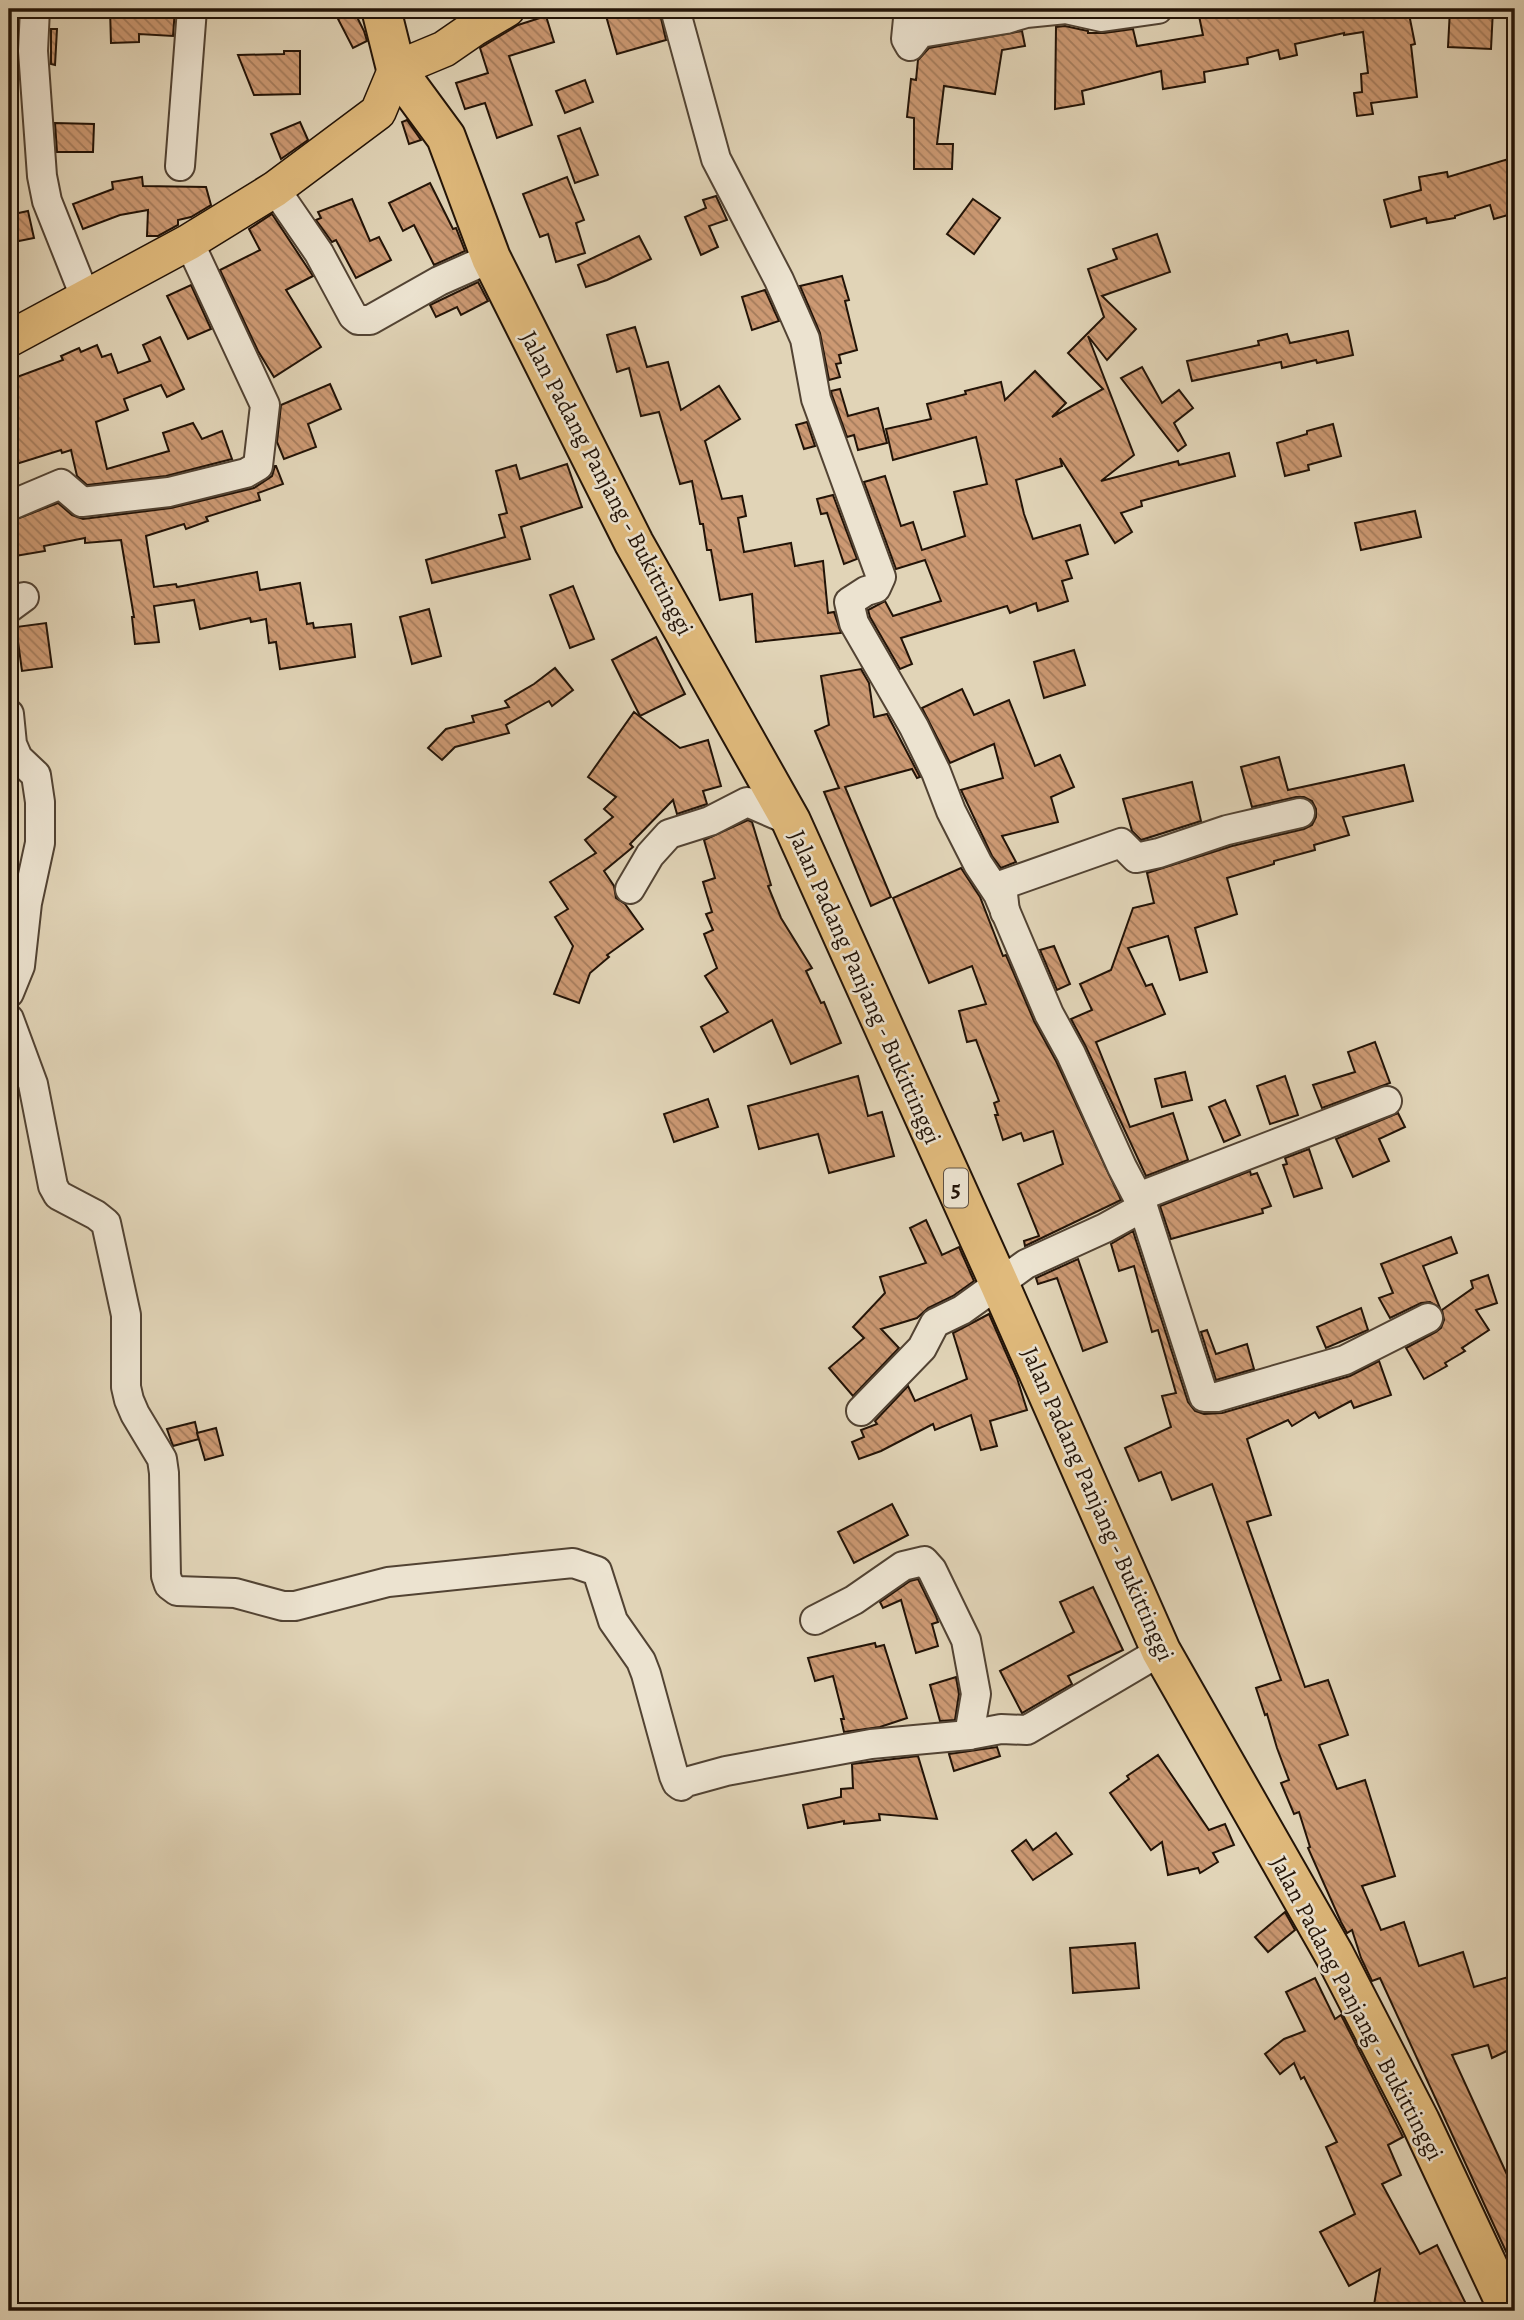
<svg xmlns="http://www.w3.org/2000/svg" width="1524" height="2320" font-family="Alegreya,serif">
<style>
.building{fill:url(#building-back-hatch);stroke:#221307;stroke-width:2}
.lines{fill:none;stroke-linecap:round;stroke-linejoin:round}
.minor-casing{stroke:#524333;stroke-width:32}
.major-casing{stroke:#221307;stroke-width:38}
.highway-casing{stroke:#221307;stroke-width:42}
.minor{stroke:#ece3d0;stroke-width:28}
.major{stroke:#e0ba7c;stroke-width:35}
.highway{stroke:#e0ba7c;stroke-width:38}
.labels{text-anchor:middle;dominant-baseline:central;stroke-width:5;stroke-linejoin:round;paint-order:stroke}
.shield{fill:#ece3d0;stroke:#5f5143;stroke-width:2}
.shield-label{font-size:23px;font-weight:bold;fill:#221307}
.street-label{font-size:24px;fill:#221307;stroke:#ece3d0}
</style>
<defs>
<pattern id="building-back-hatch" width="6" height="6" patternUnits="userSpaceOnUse" patternTransform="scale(1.75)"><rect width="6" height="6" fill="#cc9973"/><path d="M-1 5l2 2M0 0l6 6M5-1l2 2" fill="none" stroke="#a57c5c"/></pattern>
</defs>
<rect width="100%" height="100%" fill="#e1d4b7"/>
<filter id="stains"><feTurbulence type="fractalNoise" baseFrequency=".00286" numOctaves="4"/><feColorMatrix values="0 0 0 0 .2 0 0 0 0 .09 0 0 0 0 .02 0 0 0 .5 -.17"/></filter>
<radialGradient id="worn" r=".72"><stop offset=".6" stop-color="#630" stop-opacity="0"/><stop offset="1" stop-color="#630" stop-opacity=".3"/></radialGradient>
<g class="building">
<path d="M110,9H175L173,36L139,34V42L111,43Z"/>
<path d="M604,9H659L666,40L617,54Z"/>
<path d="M1239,9H1333L1334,14L1360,9H1408L1415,44L1411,45L1417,97L1371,103L1373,114L1357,116L1354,93L1362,92L1361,74L1368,73L1363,32L1344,35V33L1295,44L1297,55L1280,59L1278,50L1247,58L1248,64L1204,72L1205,82L1163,89L1161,71L1082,91L1084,104L1055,109L1056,27L1065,26L1088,31V33H1104L1133,29L1137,46L1203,35L1199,16Z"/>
<path d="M1450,9H1493L1491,49L1448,47Z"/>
<path d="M354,11L364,31L367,41L353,48L338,19Z"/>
<path d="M546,16L554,42L509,56L532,125L497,138L485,103L465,109L456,83L488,73L480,48L518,25Z"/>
<path d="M51,29H57L55,65L51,64Z"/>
<path d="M1022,31L1025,46L1002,50L995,94L944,86L937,144H953L952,169H914V118L907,117L911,79L916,80L918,60L929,48Z"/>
<path d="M284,51H300V94L254,95L238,55L284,54Z"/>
<path d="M585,80L593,102L565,113L556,91Z"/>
<path d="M407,120L421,140L409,144L402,122Z"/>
<path d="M300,122L308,140L281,159L271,134Z"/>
<path d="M55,123L94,124L93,152H57Z"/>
<path d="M580,128L598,175L575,183L558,136Z"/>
<path d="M1515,157V213L1494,219L1490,205L1455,216V218L1427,223L1426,218L1391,227L1384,200L1421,190L1419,177L1447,172L1448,177Z"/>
<path d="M142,177L143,186L206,187L211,205L191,217L178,220V225L158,236H147L148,210L120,215L83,229L73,204L113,189L112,182Z"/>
<path d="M567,177L584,220L576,223L585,253L556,262L548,234L540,237L523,194Z"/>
<path d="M430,183L453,229L456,228L465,251L434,265L414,225L403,231L389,203Z"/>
<path d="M716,196L727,220L709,226L718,247L701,255L685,217L706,208L703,200Z"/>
<path d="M352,199L370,241L379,237L391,260L356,278L336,240L332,242L316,220L321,218L318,212Z"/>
<path d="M973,199L1000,218L974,254L947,234Z"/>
<path d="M28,211L34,238L9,243V215Z"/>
<path d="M272,214L313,276L286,290L321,347L274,377L258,351L220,270L260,250L249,229Z"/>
<path d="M1157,234L1170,272L1102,296L1136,329L1107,360L1088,336L1134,455L1101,481L1178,461L1179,465L1229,453L1235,476L1141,501L1142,506L1121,513L1132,532L1115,543L1060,458L1062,466L1016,480L1024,514L1033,539L1080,525L1088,554L1066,561L1072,578L1062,581L1068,601L1038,611L1036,603L1010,613L1007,606L901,638L912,664L900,669L870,617L868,610L885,601L893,616L941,601L925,560L896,569L864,482L885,476L901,526L913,522L922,550L965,536L954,492L987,484L976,437L893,460L886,429L931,419L927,404L966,394L965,391L1001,382L1005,400L1035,371L1066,403L1052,417L1103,389L1068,353L1104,317L1088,269L1117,259L1113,249Z"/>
<path d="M639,236L651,259L607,280L586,287L578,265Z"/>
<path d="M842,276L849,300L845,301L857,350L839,355L841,363L836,364L840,377L829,380L820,333L800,286Z"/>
<path d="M478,282L488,301L461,315L457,307L436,317L430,305Z"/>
<path d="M191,285L211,329L188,339L167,296Z"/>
<path d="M765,290L779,321L752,330L742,297Z"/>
<path d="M635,327L647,367L668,362L681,410L719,386L740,419L705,441L722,499L742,496L746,516L738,518L744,552L791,543L795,566L823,561L828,613L834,612L841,633L756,642L752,594L720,600L711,550H707L703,524H700L692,481L680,484L659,412L641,416L629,368L617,372L607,335Z"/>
<path d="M1348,331L1353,355L1317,363L1316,360L1282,368L1281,362L1192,381L1187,361L1259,345L1258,341L1287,334L1290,343Z"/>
<path d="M160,337L184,389L167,397L161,385L124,399L128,410L96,422L107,469L169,451L163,433L193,423L202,439L222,431L232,459L166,476L87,485L77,476L71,450L62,453L61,450L13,465L9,453V380L63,360L61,356L79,348L81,352L97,345L102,357L111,354L118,373L150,361L143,345Z"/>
<path d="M1142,367L1162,403L1179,390L1193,408L1174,423L1186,445L1178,451L1121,378Z"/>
<path d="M330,384L341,409L308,424L316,447L284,459L277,442L281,405Z"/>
<path d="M840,389L848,416L878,408L887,443L858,450L854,435L847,437L832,395L831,391Z"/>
<path d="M807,422L815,446L804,449L796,425Z"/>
<path d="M1333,424L1341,456L1308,465L1309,470L1285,476L1277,443L1307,434V431Z"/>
<path d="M567,464L582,507L521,527L530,559L432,583L426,560L505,537L499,515L507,513L496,471L516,465L520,479Z"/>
<path d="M275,466H276L283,484L258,493L260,500L206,517L208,521L186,529L184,524L146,536L154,587L176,584L177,587L257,572L260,590L300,583L307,624L313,623L314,628L351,624L355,657L280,669L276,642L269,643L266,619L251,622L250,618L200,629L194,600L154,606L159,642L135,644L132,617H134L121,540L85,543V538L44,546L45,551L9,557V522L58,503L72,515L83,519L171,508L254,488L272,476Z"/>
<path d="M833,495L857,559L844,564L827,513L821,514L817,499Z"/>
<path d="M1415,511L1421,537L1361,550L1355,523Z"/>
<path d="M573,586L594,639L570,648L550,595Z"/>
<path d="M429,609L441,656L412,664L400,617Z"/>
<path d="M46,623L52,667L22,671L16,627Z"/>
<path d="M656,637L685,694L640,716L612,660Z"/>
<path d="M1074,650L1085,685L1044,698L1034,662Z"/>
<path d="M555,668L573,690L552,706L549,701L506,725L509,733L455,747L442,760L428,748L446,729L474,722L472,716L509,707L505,701L534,684Z"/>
<path d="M861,669L869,683L874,717L887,714L920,777L917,778L912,769L845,787L891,897L871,906L824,792L839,788L815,731L829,725L821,676Z"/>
<path d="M962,689L974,715L1009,700L1035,766L1060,755L1074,787L1051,797L1058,822L1002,836L1016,862L1001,868L992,856L961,790L1003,778L994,744L950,763L922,708Z"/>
<path d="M634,712L680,748L708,740L721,786L703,791L707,804L677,814L673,800L630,844L633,847L604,871L614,886L616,898L625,904L643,929L607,955L609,957L590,973L579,1003L554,994L573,946L555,917L568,909L550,882L596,853L585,840L613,817L604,809L616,797L588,777Z"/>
<path d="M1279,757L1288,790L1404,765L1413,801L1343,817L1349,835L1314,845L1315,850L1274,861V864L1227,878L1237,914L1195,928L1207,972L1180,980L1168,936L1128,948L1146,986L1152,984L1165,1014L1096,1042L1130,1127L1173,1113L1188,1160L1146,1176L1086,1047L1071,1019L1092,1010L1080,984L1111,970L1133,908L1154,903L1147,873L1232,846L1304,829L1312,825L1316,817V809L1312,801L1304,797H1296L1252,807L1241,767Z"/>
<path d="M1192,782L1201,821L1141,840L1132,831L1123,799Z"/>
<path d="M748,820L752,822L771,885L768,886L781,918L812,968L806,971L821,1003L824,1002L841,1043L791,1064L772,1020L714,1052L701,1027L728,1012L705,976L717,968L704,934L713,930L706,914L712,912L703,882L715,878L704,840Z"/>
<path d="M961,868L980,897L1003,956L1006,955L1034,1021L1056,1061L1121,1200L1025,1246L1024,1241L1039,1236L1018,1184L1063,1164L1053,1131L1024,1141L1021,1133L1003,1140L995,1115H998L994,1103L999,1101L976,1040L967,1042L959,1011L986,1004L972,966L929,983L893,898Z"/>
<path d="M1054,946L1070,984L1057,990L1040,950Z"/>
<path d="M1375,1042L1390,1083L1322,1108L1313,1085L1355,1072L1348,1052Z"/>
<path d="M1185,1072L1192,1100L1162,1107L1155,1079Z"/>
<path d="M858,1076L868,1116L882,1112L894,1156L829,1173L818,1134L759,1149L748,1106Z"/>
<path d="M1285,1076L1298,1115L1270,1124L1257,1086Z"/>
<path d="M708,1099L718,1127L674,1142L664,1114Z"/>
<path d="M1225,1100L1240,1135L1224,1142L1209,1107Z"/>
<path d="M1398,1113L1405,1127L1379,1139L1389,1161L1353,1177L1336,1139Z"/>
<path d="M1309,1149L1322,1188L1294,1197L1283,1165L1287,1164L1285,1158Z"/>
<path d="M1250,1171L1251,1175L1257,1173L1271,1206L1262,1209L1263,1213L1171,1239L1160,1206Z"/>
<path d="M926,1220L942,1255L959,1247L974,1281L953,1296L928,1308L917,1318L881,1329L899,1348L853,1396L829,1368L864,1338L853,1327L885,1293L880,1277L926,1263L910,1228Z"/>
<path d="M1133,1231L1188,1402L1195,1411L1204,1414L1222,1413L1350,1376L1379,1361L1391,1395L1354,1408L1351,1401L1319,1418L1315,1412L1292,1426L1288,1420L1247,1439L1271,1515L1247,1522L1305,1687L1328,1680L1348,1735L1319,1745L1337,1789L1365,1780L1395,1876L1362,1886L1381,1930L1404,1922L1419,1966L1463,1952L1474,1987L1515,1975V2047L1492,2058L1488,2045L1452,2055L1515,2192V2271L1380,1978L1372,1981L1361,1958L1352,1930L1347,1933L1341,1922L1308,1848L1310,1847L1299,1812L1294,1814L1281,1783L1289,1780L1277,1748L1267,1714L1265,1715L1256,1688L1281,1680L1212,1484L1172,1500L1161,1472L1139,1481L1125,1448L1171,1427L1162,1396L1176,1393L1158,1330L1152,1332L1134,1266L1119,1271L1111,1244Z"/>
<path d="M1451,1237L1457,1253L1423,1266L1440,1308L1430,1302L1421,1303L1390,1318L1379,1298L1393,1293L1381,1264Z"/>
<path d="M1078,1259L1107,1342L1083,1351L1057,1278L1038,1284L1036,1278Z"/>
<path d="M1488,1275L1497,1303L1476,1310L1489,1330L1462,1348L1465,1351L1445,1363L1447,1366L1424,1379L1406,1348L1436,1332L1441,1328L1444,1320L1442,1310L1473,1288L1471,1281Z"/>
<path d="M1361,1308L1368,1330L1326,1348L1317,1327Z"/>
<path d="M989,1314L1017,1378L1027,1410L990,1421L997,1446L981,1450L971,1415L935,1430L933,1424L881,1451L859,1459L852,1442L864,1437L861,1430L877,1424L875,1421L908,1386L915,1401L967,1379L953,1333Z"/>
<path d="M1207,1330L1216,1354L1247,1344L1254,1369L1216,1380L1201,1332Z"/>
<path d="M195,1422L199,1439L173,1446L167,1429Z"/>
<path d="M216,1428L223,1455L205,1460L197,1433Z"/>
<path d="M892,1504L908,1535L854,1563L838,1532Z"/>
<path d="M918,1579L936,1616L938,1622L932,1624L938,1646L916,1653L901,1600L883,1608L880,1602L910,1581Z"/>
<path d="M1093,1587L1123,1650L1068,1676L1072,1684L1022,1713L1000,1671L1074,1632L1060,1602Z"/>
<path d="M875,1643L876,1647L884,1645L907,1718L880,1727L844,1732L841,1719H844L833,1676L815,1681L808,1658Z"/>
<path d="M956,1677L959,1694L955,1720L940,1721L930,1685Z"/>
<path d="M997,1747L1000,1756L954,1771L949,1754Z"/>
<path d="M1158,1755L1209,1830L1225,1824L1234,1845L1213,1853L1218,1862L1200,1873L1198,1868L1168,1875L1162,1842L1151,1850L1110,1793L1129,1779L1127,1776Z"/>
<path d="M918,1756L937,1819L879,1814L880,1820L844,1824V1821L808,1828L803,1805L841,1797V1789L853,1788L852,1764Z"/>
<path d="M1056,1833L1072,1854L1033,1880L1012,1851L1026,1840L1033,1850Z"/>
<path d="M1285,1912L1295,1930L1268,1952L1255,1937Z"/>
<path d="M1135,1943L1139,1988L1073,1993L1070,1948Z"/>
<path d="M1315,1978L1335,2019L1341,2015L1403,2137L1388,2145L1401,2175L1382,2184L1420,2254L1437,2245L1466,2304L1450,2311H1373L1380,2269L1349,2286L1320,2232L1355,2214L1326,2147L1337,2142L1304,2077L1301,2079L1294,2063L1280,2074L1265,2054L1284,2039L1305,2031L1286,1992Z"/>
</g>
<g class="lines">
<g class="minor-casing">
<g id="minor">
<path d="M35,9L33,51L42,176L47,201L86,299"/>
<path d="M675,9L716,159L779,280L805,339L816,399L881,577L876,588L866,591L849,602L854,623L914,727L936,772L951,811L978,864L998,894L1049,1014L1071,1054L1122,1167L1143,1207L1204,1397H1217L1345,1360L1428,1318"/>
<path d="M909,9L906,39L910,46L920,33L1006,19L1026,13L1066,9L1102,17L1158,9"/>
<path d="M180,166L192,9"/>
<path d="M275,189L319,253L353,316L358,320H370L439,281L491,258"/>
<path d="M9,506L61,484L82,502L169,492L246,473L258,466L265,405L189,242"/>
<path d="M9,608L24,597"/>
<path d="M9,714L12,744L18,758L36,775L40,802V843L27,903L20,966L9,993"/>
<path d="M630,889L650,855L669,834L710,821L747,802L791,821"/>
<path d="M1005,912L1002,885L1121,843L1136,858L1159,853L1227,830L1300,813"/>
<path d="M9,1019L33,1084L53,1186L58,1195L96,1215L106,1223L126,1315V1387L129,1400L135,1414L162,1459L164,1473L166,1576L169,1585L177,1591L235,1593L283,1606H295L388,1582L573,1563L597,1571L613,1621L641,1661L646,1674L674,1776L677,1783L681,1786L686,1782L726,1771L871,1744L969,1735L1001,1729L1027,1730L1161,1651"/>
<path d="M1138,1197L1387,1101"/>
<path d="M861,1411L922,1348L935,1323L962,1310L1026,1264L1105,1228L1143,1207"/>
<path d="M815,1620L854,1600L903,1566L924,1561L932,1570L966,1640L976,1694L969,1735"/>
</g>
</g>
<g class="major-casing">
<path id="major" d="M9,339L189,242L275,189L378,112L396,69L444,49L473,29L507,9"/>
</g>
<g class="highway-casing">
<path id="highway" d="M381,9L396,69L446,137L491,258L634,543L791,821L999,1283L1161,1651L1335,1956L1420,2121L1509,2311"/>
</g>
<use href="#minor" class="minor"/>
<use href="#major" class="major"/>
<use href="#highway" class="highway"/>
</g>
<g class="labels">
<rect class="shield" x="944" y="1168.5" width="24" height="39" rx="5"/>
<g class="shield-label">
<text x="956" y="1188">5</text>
</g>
<g class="street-label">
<text transform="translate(607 483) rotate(62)">Jalan Padang Panjang - Bukittinggi</text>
<text transform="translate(865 987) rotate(66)">Jalan Padang Panjang - Bukittinggi</text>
<text transform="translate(1098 1504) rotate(66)">Jalan Padang Panjang - Bukittinggi</text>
<text transform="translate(1357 2008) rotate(62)">Jalan Padang Panjang - Bukittinggi</text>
</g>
</g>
<rect width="1524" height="2320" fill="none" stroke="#e1d4b7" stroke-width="35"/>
<rect x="10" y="10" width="1503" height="2299" fill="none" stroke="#221307" stroke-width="3.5"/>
<rect x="18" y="18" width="1489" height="2285" fill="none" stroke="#221307" stroke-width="2"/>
<rect width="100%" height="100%" filter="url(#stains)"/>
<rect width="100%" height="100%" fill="url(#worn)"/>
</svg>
